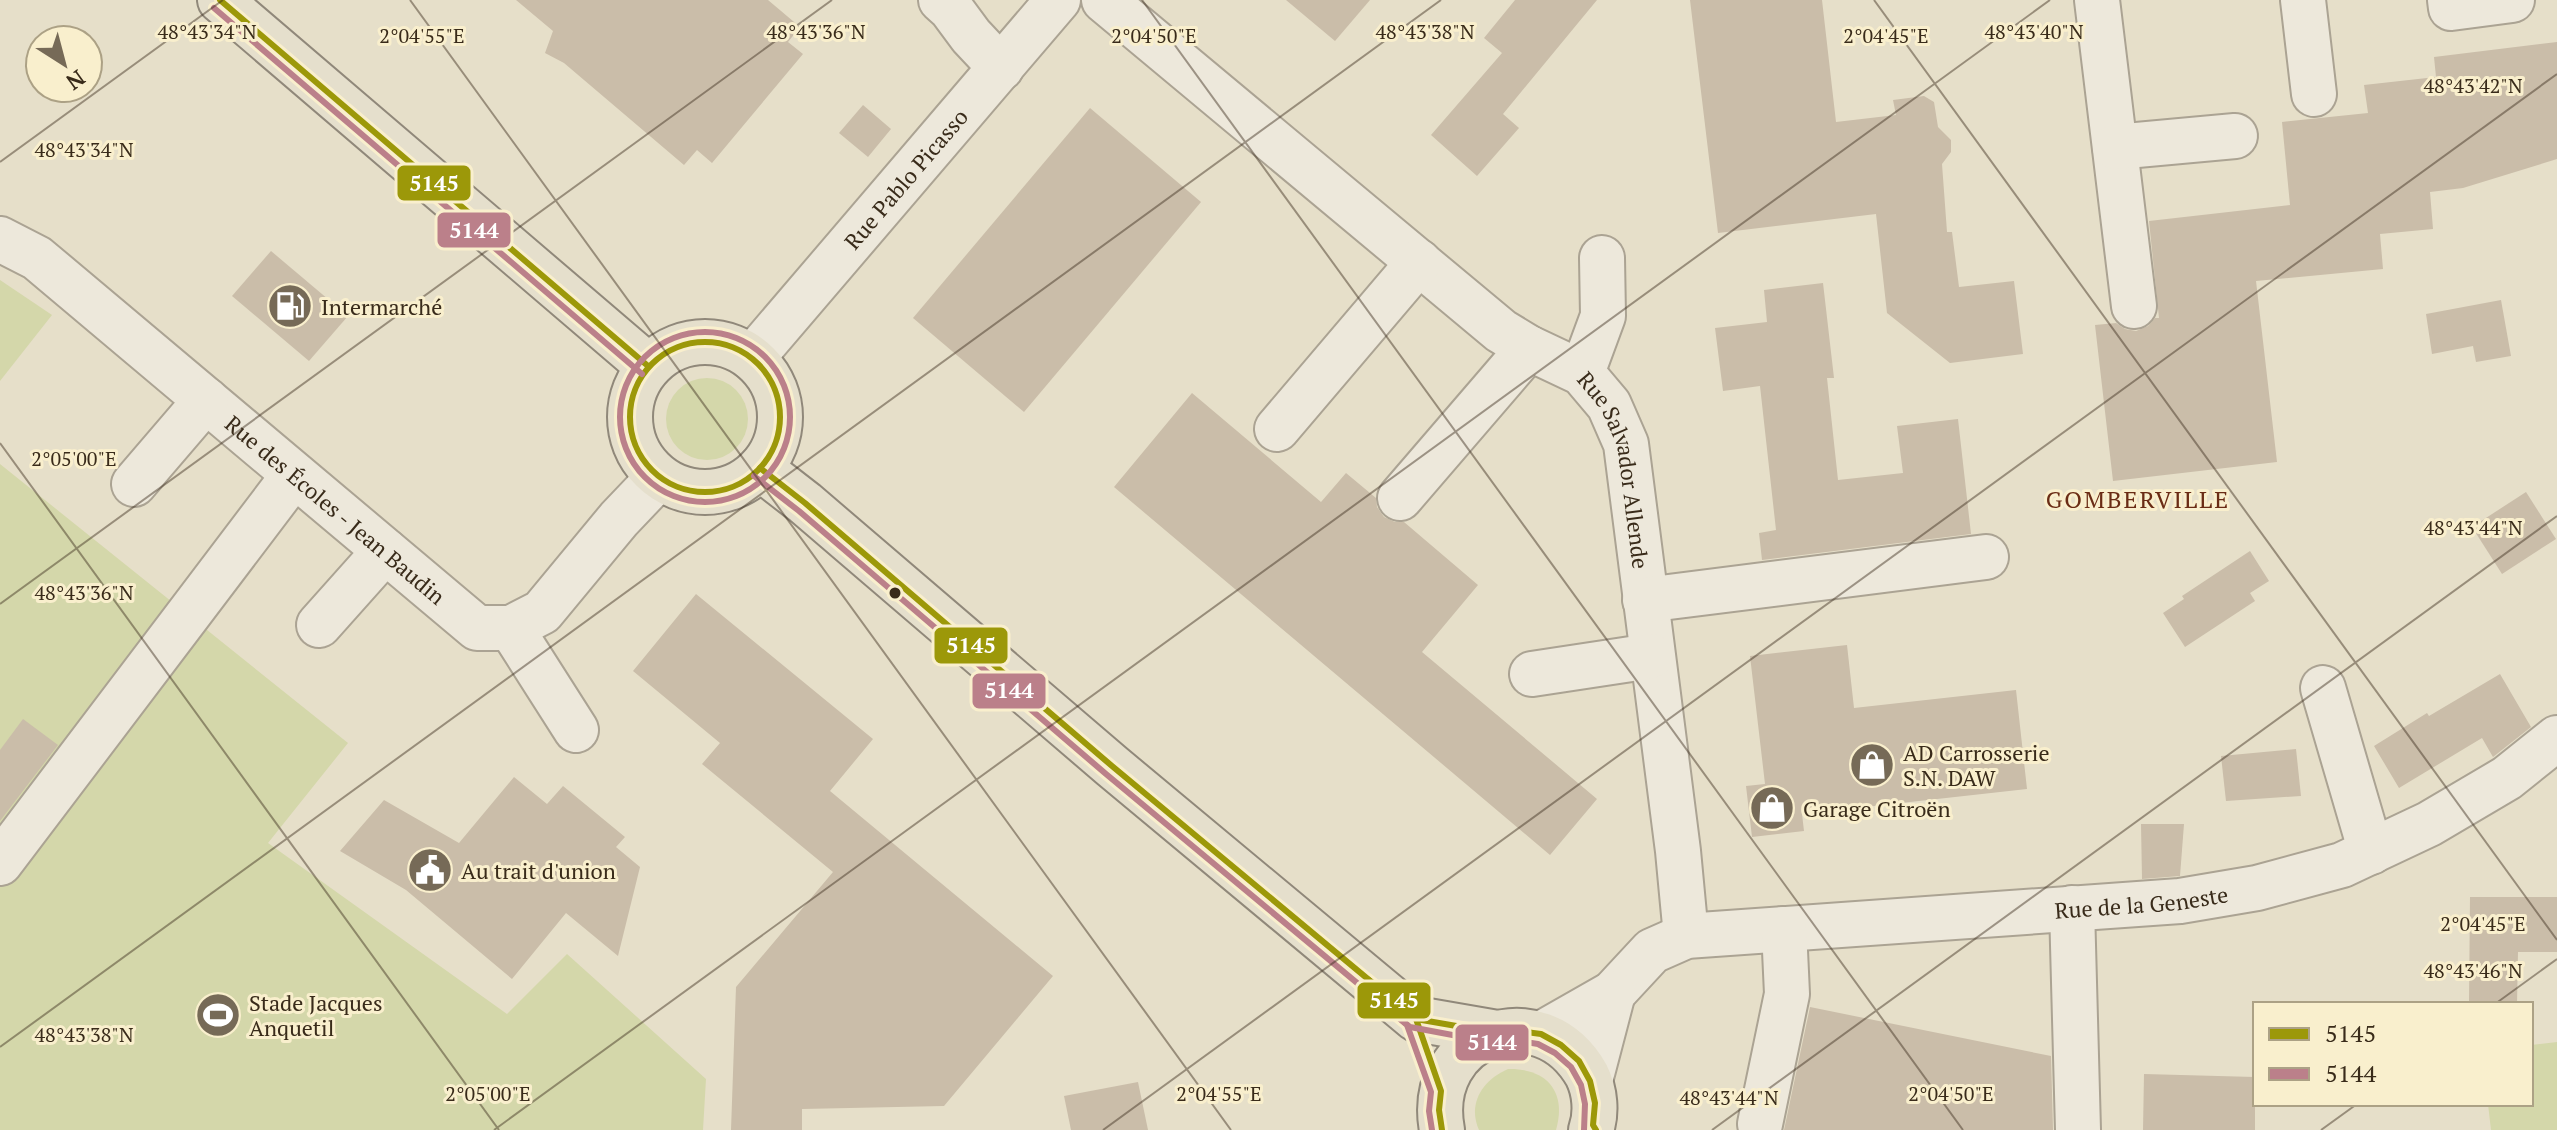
<svg xmlns="http://www.w3.org/2000/svg" width="2557" height="1130" font-family="'PT Serif',serif">
<style>
.green{fill:#d4d7aa}
.building{fill:#cabda9}
.lines{fill:none;stroke-linecap:round;stroke-linejoin:round}
.minor-casing{stroke:#aba393;stroke-width:48}
.major-casing{stroke:#90887a;stroke-width:48}
.minor{stroke:#ede8db;stroke-width:44}
.major{stroke:#e5dfcc;stroke-width:44}
.bus-1-casing{stroke:#f9efcd;stroke-width:12}
.bus-2-casing{stroke:#f9efcd;stroke-width:12}
.bus-1{stroke:#9c9809;stroke-width:6}
.bus-2{stroke:#bb808a;stroke-width:6}
.ticks{fill:none;stroke:#392b1a;stroke-width:2;stroke-opacity:0.45}
.bus-dot{fill:#392b1a;stroke:#f9efcd;stroke-width:3}
.labels{text-anchor:middle;dominant-baseline:central;stroke-width:6;stroke-linejoin:round;paint-order:stroke}
.street-label{font-size:22px;fill:#392b1a;stroke:#f9efcd}
.poi-label{font-size:22px;fill:#392b1a;stroke:#f9efcd;text-anchor:start}
.neighbourhood-label{font-size:24px;letter-spacing:2px;fill:#6a2c15;stroke:#f9efcd}
.ticks-label{font-size:20px;text-anchor:middle;fill:#392b1a;stroke:#f9efcd;stroke-width:6;stroke-linejoin:round;paint-order:stroke}
.line-badge{stroke:#f9efcd;stroke-width:3}
.badge-label{font-size:22px;text-anchor:middle;font-weight:bold;fill:#fff}
</style>
<rect width="100%" height="100%" fill="#e6dfc9"/>
<g class="green">
<path d="M0,280L52,315L0,381Z"/>
<circle cx="707" cy="419" r="41"/>
<path d="M0,464L348,743L268,843L507,1014L567,954L706,1079L703,1130H0Z"/>
<path d="M2557,1042V1130H2491L2488,1104H2531V1045Z"/>
<path d="M1508,1069C1547,1068 1567,1092 1556,1130H1479C1467,1103 1483,1080 1508,1069Z"/>
</g>
<g class="building">
<path d="M516,0H768L800,27L788,42L803,54L712,163L697,150L684,165L564,63L545,53L553,31Z"/>
<path d="M1286,0H1370L1335,41Z"/>
<path d="M1515,0H1597L1503,114L1519,128L1477,176L1431,135L1502,53L1484,38Z"/>
<path d="M1690,0H1822L1836,122L1896,115L1893,100L1924,96L1934,102L1938,127L1951,140V152L1942,164L1947,232H1952L1959,287L2014,281L2023,354L1950,363L1887,313L1876,214L1718,233Z"/>
<path d="M2557,42V159L2463,188L2430,192L2433,229L2380,234L2383,269L2256,281L2277,462L2113,481L2095,325L2116,323L2125,329L2136,331L2148,326L2155,318H2159L2149,221L2290,205L2282,122L2368,113L2364,85L2436,77L2434,57Z"/>
<path d="M863,105L891,129L868,157L839,133Z"/>
<path d="M1090,108L1201,202L1024,412L913,318Z"/>
<path d="M271,251L348,316L309,361L232,296Z"/>
<path d="M1823,283L1834,378H1827L1838,480L1903,473L1897,426L1958,419L1971,534L1762,560L1759,533L1776,530L1760,386L1723,391L1715,328L1767,322L1764,290Z"/>
<path d="M2501,300L2511,356L2476,362L2473,346L2432,354L2426,314Z"/>
<path d="M1192,393L1321,502L1346,473L1376,498L1377,507L1384,517L1395,522H1404L1478,585L1422,652L1597,799L1550,855L1114,487Z"/>
<path d="M2526,492L2556,539L2502,574L2472,527Z"/>
<path d="M2250,551L2269,581L2250,593L2255,601L2185,647L2163,613L2184,599L2182,596Z"/>
<path d="M696,594L873,739L830,791L1053,976L944,1106L802,1109V1130H731L736,987L833,872L702,764L720,743L633,671Z"/>
<path d="M1847,645L1854,708L2016,690L2027,789L1802,814L1804,831L1752,837L1746,786L1765,784L1750,656Z"/>
<path d="M2500,674L2531,727L2493,757L2482,738L2399,788L2374,746L2427,713L2429,716Z"/>
<path d="M23,719L58,745L0,821V750Z"/>
<path d="M2296,749L2301,796L2226,801L2221,756Z"/>
<path d="M514,777L547,804L563,786L625,837L616,847L640,867L618,956L566,913L512,979L406,890L340,851L384,800L459,843Z"/>
<path d="M2141,824H2184L2180,876L2142,879Z"/>
<path d="M2470,897H2557V952H2518L2517,1004H2469Z"/>
<path d="M1810,1007L2051,1056L2053,1130H1784Z"/>
<path d="M2144,1074L2255,1077V1130H2143Z"/>
<path d="M1138,1082L1148,1130H1071L1064,1096Z"/>
</g>
<g class="lines">
<g class="minor-casing">
<g id="minor">
<path d="M941,0L951,9L971,36L1001,68"/>
<path id="s1" d="M1104,0L1501,331L1529,348L1582,373L1609,405L1626,444L1678,851L1686,936"/>
<path d="M2097,0L2134,306"/>
<path d="M2303,0L2314,94"/>
<path d="M2450,0L2451,8L2512,0"/>
<path d="M2115,147L2235,136"/>
<path id="s2" d="M0,239L37,258L477,628H511L542,612L619,519L659,477"/>
<path id="s3" d="M752,358L1058,0"/>
<path d="M1582,373L1603,316L1602,258"/>
<path d="M1277,429L1419,262"/>
<path d="M134,484L206,400"/>
<path d="M1400,498L1529,348"/>
<path d="M1645,600L1986,557"/>
<path d="M319,625L385,551"/>
<path d="M511,628L576,730"/>
<path d="M1532,674L1651,656"/>
<path d="M2323,688L2371,852"/>
<path d="M0,863L294,475"/>
<path d="M2072,908L2078,1130"/>
<path id="s4" d="M1541,1034L1613,993L1652,951L1686,936L2180,901L2257,888L2342,865L2429,824L2507,778L2557,738"/>
<path d="M1590,1081L1613,993"/>
<path d="M1760,1124L1787,994L1784,929"/>
</g>
</g>
<g class="major-casing">
<g id="major">
<path d="M220,0L648,366"/>
<circle cx="705" cy="417" r="75"/>
<path d="M760,468L805,503L1112,766L1416,1019L1497,1033"/>
<path d="M1442,1130C1424,1035 1540,992 1587,1075C1595,1091 1597,1113 1591,1130"/>
</g>
</g>
<use href="#minor" class="minor"/>
<use href="#major" class="major"/>
<g class="bus-1-casing">
<g id="bus-1">
<path d="M220,0L648,366"/>
<circle cx="705" cy="417" r="75"/>
<path d="M760,468L805,503L1112,766L1416,1019L1497,1033L1519,1031L1541,1034L1561,1045L1579,1061L1590,1081L1595,1103L1593,1125L1596,1130"/>
<path d="M1369,980L1416,1019L1441,1091L1439,1110L1442,1130"/>
</g>
</g>
<g class="bus-2-casing">
<g id="bus-2">
<path d="M214,8L642,374"/>
<circle cx="705" cy="417" r="85"/>
<path d="M754,476L799,511L1106,774L1410,1027L1495,1043L1519,1041L1538,1044L1555,1053L1571,1067L1581,1085L1585,1104L1584,1130"/>
<path d="M1363,988L1407,1025L1431,1092L1429,1111L1432,1130"/>
</g>
</g>
<use href="#bus-1" class="bus-1"/>
<use href="#bus-2" class="bus-2"/>
</g>
<path class="ticks" d="M410,0L1231,1130M1142,0L1963,1130M1874,0L2557,940M0,162L223,0M0,443L499,1130M0,604L832,0M2495,1004L2557,959M0,1047L1441,0M494,1130L2050,0M1103,1130L2557,74M1712,1130L2557,516M2321,1130L2357,1104"/>
<defs>
<g id="fuel-disc" transform="scale(2.3)"><circle r="9.5" fill="#766a57" stroke="#f9efcd"/><path d="M-5.5-6h7V0h2V4h1.3V-2.5L3-4.5l.8-.8L6-3V5H2.5V1h-1V6h-7ZM-4.2-4.7v3.2H.2V-4.7Z" fill="#fff"/></g>
<g id="shop-disc" transform="scale(2.3)"><circle r="9.5" fill="#766a57" stroke="#f9efcd"/><path d="M-5-2.5h2.3a2.7 3.5 0 0 1 5.4 0H5L5.5 6h-11ZM-1.5-2.5h3a1.5 2.3 0 0 0-3 0Z" fill="#fff"/></g>
<g id="civic-disc" transform="scale(2.3)"><circle r="9.5" fill="#766a57" stroke="#f9efcd"/><path d="M-.6-6.5H3V-4.5H.6V-3L4-1V1h2V6H-6V1h2V-1L-.6-3ZM-1.2 2.5V6h2.4V2.5Z" fill="#fff"/></g>
<g id="stadium-disc" transform="scale(2.3)"><circle r="9.5" fill="#766a57" stroke="#f9efcd"/><path d="M0-5a6.5 5 0 1 0 0 10a6.5 5 0 1 0 0-10ZM-3.5-1.8h7v3.6h-7Z" fill="#fff"/></g>
</defs>
<g fill-rule="evenodd">
<use href="#fuel-disc" x="290" y="306"/>
<use href="#shop-disc" x="1872" y="765"/>
<use href="#shop-disc" x="1772" y="808"/>
<use href="#civic-disc" x="430" y="870"/>
<use href="#stadium-disc" x="218" y="1015"/>
</g>
<circle class="bus-dot" cx="895" cy="593" r="7"/>
<g class="labels">
<g class="street-label">
<text stroke="none"><textPath href="#s3" startOffset="236">Rue Pablo Picasso</textPath></text>
<text stroke="none"><textPath href="#s1" startOffset="714">Rue Salvador Allende</textPath></text>
<text stroke="none"><textPath href="#s2" startOffset="432">Rue des Écoles - Jean Baudin</textPath></text>
<text stroke="none"><textPath href="#s4" startOffset="634">Rue de la Geneste</textPath></text>
</g>
<g class="poi-label">
<text x="321" y="306">Intermarché</text>
<text x="1903" y="752">AD Carrosserie<tspan x="1903" dy="25">S.N. DAW</tspan></text>
<text x="1803" y="808">Garage Citroën</text>
<text x="461" y="870">Au trait d'union</text>
<text x="249" y="1002">Stade Jacques<tspan x="249" dy="25">Anquetil</tspan></text>
</g>
<g class="neighbourhood-label">
<text x="2138" y="499">GOMBERVILLE</text>
</g>
</g>
<g class="ticks-label">
<text x="207" y="39">48°43'34"N</text>
<text x="1425" y="39">48°43'38"N</text>
<text x="2034" y="39">48°43'40"N</text>
<text x="816" y="39">48°43'36"N</text>
<text x="422" y="43">2°04'55"E</text>
<text x="1154" y="43">2°04'50"E</text>
<text x="1886" y="43">2°04'45"E</text>
<text x="2473" y="93">48°43'42"N</text>
<text x="84" y="157">48°43'34"N</text>
<text x="74" y="466">2°05'00"E</text>
<text x="2473" y="535">48°43'44"N</text>
<text x="84" y="600">48°43'36"N</text>
<text x="2483" y="931">2°04'45"E</text>
<text x="2473" y="978">48°43'46"N</text>
<text x="84" y="1042">48°43'38"N</text>
<text x="488" y="1101">2°05'00"E</text>
<text x="1219" y="1101">2°04'55"E</text>
<text x="1951" y="1101">2°04'50"E</text>
<text x="1729" y="1105">48°43'44"N</text>
</g>
<g class="line-badge">
<rect x="396" y="164" width="76" height="38" rx="8" fill="#9c9809"/>
<rect x="436" y="211" width="76" height="38" rx="8" fill="#bb808a"/>
<rect x="933" y="626" width="76" height="39" rx="8" fill="#9c9809"/>
<rect x="971" y="672" width="76" height="38" rx="8" fill="#bb808a"/>
<rect x="1356" y="981" width="76" height="39" rx="8" fill="#9c9809"/>
<rect x="1454" y="1023" width="76" height="39" rx="8" fill="#bb808a"/>
</g>
<g class="badge-label">
<text x="434" y="191">5145</text>
<text x="474" y="238">5144</text>
<text x="971" y="653">5145</text>
<text x="1009" y="698">5144</text>
<text x="1394" y="1008">5145</text>
<text x="1492" y="1050">5144</text>
</g>
<rect x="2253" y="1002" width="280" height="104" fill="#f9efcd" stroke="#aca185" stroke-width="2"/>
<rect x="2269" y="1028" width="40" height="12" fill="#9c9809" stroke="#aca185" stroke-width="2"/>
<text x="2325" y="1042" font-size="24" fill="#392b1a">5145</text>
<rect x="2269" y="1068" width="40" height="12" fill="#bb808a" stroke="#aca185" stroke-width="2"/>
<text x="2325" y="1082" font-size="24" fill="#392b1a">5144</text>
<g transform="translate(64 64) rotate(144)"><circle r="38" fill="#f9efcd" stroke="#aca185" stroke-width="2"/>
<path d="M0-6L14 30L0 20L-14 30Z" fill="#766a57"/>
<text y="-12" font-size="22" font-weight="bold" text-anchor="middle" fill="#392b1a">N</text>
</g>
</svg>
